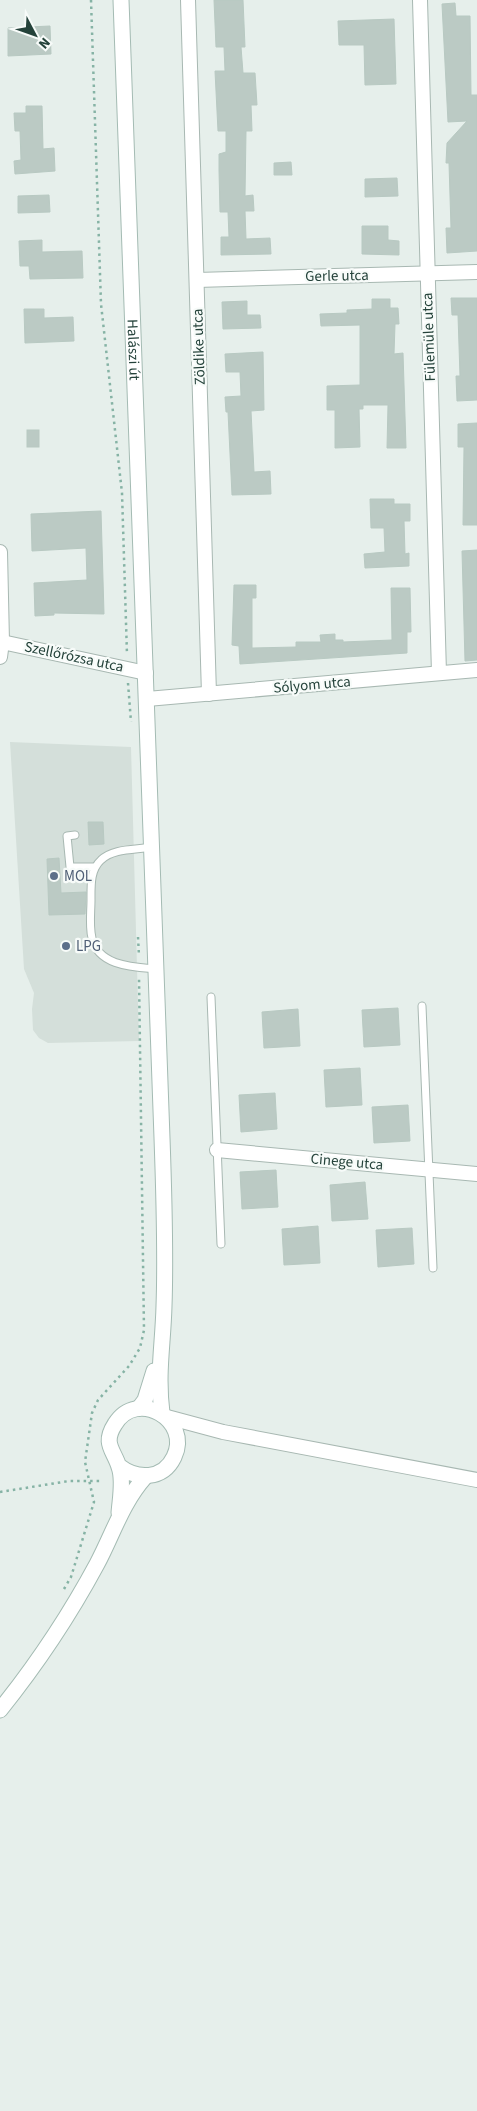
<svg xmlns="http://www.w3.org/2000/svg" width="477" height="2111" font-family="'Source Sans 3',sans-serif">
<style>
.built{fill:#d4dfda}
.building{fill:#bbcac4;stroke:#b8c9c2}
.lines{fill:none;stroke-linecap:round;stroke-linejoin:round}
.service-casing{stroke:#a8b8b2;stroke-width:9}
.minor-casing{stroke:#a8b8b2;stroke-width:16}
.secondary-casing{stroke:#a4bbb3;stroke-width:17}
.path{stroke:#86b3a5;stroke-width:2.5;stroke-dasharray:2.5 4;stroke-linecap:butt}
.service{stroke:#fff;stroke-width:7}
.minor{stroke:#fff;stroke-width:14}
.secondary{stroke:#fff;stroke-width:15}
.service-dot{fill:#5c6f8a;stroke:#f7fbf9;stroke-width:2}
.labels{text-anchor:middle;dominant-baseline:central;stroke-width:4.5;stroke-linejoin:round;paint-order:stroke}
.street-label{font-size:15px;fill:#24423a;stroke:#f7fbf9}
.service-label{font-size:15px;fill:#4e5e75;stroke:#f7fbf9;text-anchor:start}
</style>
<rect width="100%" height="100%" fill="#e6efeb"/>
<path class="built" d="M10,742L131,747L139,1041L48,1043L39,1038L33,1030L32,1009L34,993L24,969Z"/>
<g class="building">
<path d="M214,0H243L245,47H241L243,73H255L257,105H251L252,131H246L245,196L253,195L254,211H245L246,239L270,238L271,254L221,255V237H229L228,212H220L219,170V154L226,152V131H218L215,71H225L224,47H216Z"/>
<path d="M455,3L456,16H470L471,95H477V251L447,253L446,228H451L449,163H446L447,143L467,121L448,122L442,4Z"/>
<path d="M394,19L396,84L365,85L364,45H339L338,21Z"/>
<path d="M50,26L51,54L8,56V28Z"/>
<path d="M26,106H42L43,149L54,148L55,171L15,174L14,161L21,160L20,131H15L14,113H26Z"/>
<path d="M291,162L292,175H274V163Z"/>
<path d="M397,178L398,196L365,197V179Z"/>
<path d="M49,195L50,212L18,213V196Z"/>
<path d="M362,226H388V240L399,241V255L362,254Z"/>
<path d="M42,240V252L82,251L83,278L30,279L29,266H20L19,241Z"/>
<path d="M451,298H477V400L457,401L456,376H460L458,315H452Z"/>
<path d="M372,299H390V308H398L399,324H395L394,354L403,353L406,448H387L388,405H363V409H359L360,447L335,448V410H327V386L360,385V325L321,326L320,314L347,313V310L372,309Z"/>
<path d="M247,301V315H260L261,328L223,329L222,302Z"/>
<path d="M24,309H44V318L73,317L74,341L25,343Z"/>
<path d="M263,352L264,410L251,411L254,472L270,471L271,494L232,495L228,412H226L225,397L241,396L240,372H226L225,354Z"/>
<path d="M477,423V525H463L464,447H458V424Z"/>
<rect x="27" y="430" width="12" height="17"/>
<path d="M370,499H394V504H410V521H404L405,554L409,553V566L365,568L364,554L385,552L384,528H371Z"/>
<path d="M101,511L104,614L54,613V615L35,616L34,583L87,580L86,548L32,551L31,514Z"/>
<path d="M477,550V660L465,661L462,551Z"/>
<path d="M234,585H256V598H252V648L296,647V642H321L320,635L335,634V640H343V642L392,640L391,588H410L411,632H407V653L240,664L239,646L232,645Z"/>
<path d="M88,822H103L104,844L89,845Z"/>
<path d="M59,858L61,893L86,892L85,914L49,915L47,859Z"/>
<path d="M398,1008L400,1045L364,1047L362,1010Z"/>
<path d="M298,1009L300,1046L264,1048L262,1012Z"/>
<path d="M360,1068L362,1105L326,1107L324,1070Z"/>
<path d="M275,1093L277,1129L241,1132L239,1095Z"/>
<path d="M408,1105L410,1141L374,1143L372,1107Z"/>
<path d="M276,1170L278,1207L242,1209L240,1172Z"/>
<path d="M365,1182L368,1219L332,1221L330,1185Z"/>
<path d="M318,1226L320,1263L284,1265L282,1229Z"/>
<path d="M412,1228L414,1264L378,1267L376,1230Z"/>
</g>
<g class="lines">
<g class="service-casing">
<g id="service">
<path d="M75,835L67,836L70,867H95"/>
<path d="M152,847C136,850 113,848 101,860C90,870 91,886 91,900C91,912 89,926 92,938C98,966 133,967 156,969"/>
<path d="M211,997L221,1244"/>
<path d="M422,1006L433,1268"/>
</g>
</g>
<g class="minor-casing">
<g id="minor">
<path d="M188,0L209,694"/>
<path d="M420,0L439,673"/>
<path d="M197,280L477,272"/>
<path d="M0,552L2,642L0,657"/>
<path d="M2,642L146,673"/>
<path d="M147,699L477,670"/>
<path d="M217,1150L477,1174"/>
<path d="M167,1417L223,1432L477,1480"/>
</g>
</g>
<g class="secondary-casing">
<g id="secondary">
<path id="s1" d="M121,0L162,1138C164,1194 166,1250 164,1306C163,1345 157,1373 162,1413"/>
<path d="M139,1408L145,1400L154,1371"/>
<path d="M119,1513C120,1499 124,1480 119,1467C114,1450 102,1444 115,1424C137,1388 192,1420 174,1457C163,1480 137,1480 119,1466"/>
<path d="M0,1710C37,1664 69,1616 97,1564C113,1534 122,1503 145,1477"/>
</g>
</g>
<g class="path">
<path d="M91,0L101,304L122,493L127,655"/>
<path d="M128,683L131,722"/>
<path d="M138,937L139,956"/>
<path d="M0,1492L69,1481H102"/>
<path d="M64,1589L71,1577L94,1502L85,1462L92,1413L98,1400L129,1366L140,1348L144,1330L139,977"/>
</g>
<use href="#service" class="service"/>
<use href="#minor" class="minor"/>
<use href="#secondary" class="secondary"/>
</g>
<g class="service-dot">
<circle cx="54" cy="876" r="5"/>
<circle cx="66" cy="946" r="5"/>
</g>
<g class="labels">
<g class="street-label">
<text transform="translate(337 276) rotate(-1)">Gerle utca</text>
<text transform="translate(429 337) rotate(-92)">Fülemüle utca</text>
<text transform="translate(199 347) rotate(-92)">Zöldike utca</text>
<text stroke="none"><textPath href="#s1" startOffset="350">Halászi út</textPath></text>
<text transform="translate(74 657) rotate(12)">Szellőrózsa utca</text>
<text transform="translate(312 685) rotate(-5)">Sólyom utca</text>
<text transform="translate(347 1162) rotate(5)">Cinege utca</text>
</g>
<g class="service-label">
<text x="64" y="876">MOL</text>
<text x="76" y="946">LPG</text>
</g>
</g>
<g transform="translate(35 35) rotate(131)" stroke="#f7fbf9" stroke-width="4" paint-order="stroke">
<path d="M0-4L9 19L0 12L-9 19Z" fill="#24423a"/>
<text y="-8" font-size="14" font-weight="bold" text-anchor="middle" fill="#24423a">N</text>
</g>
</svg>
